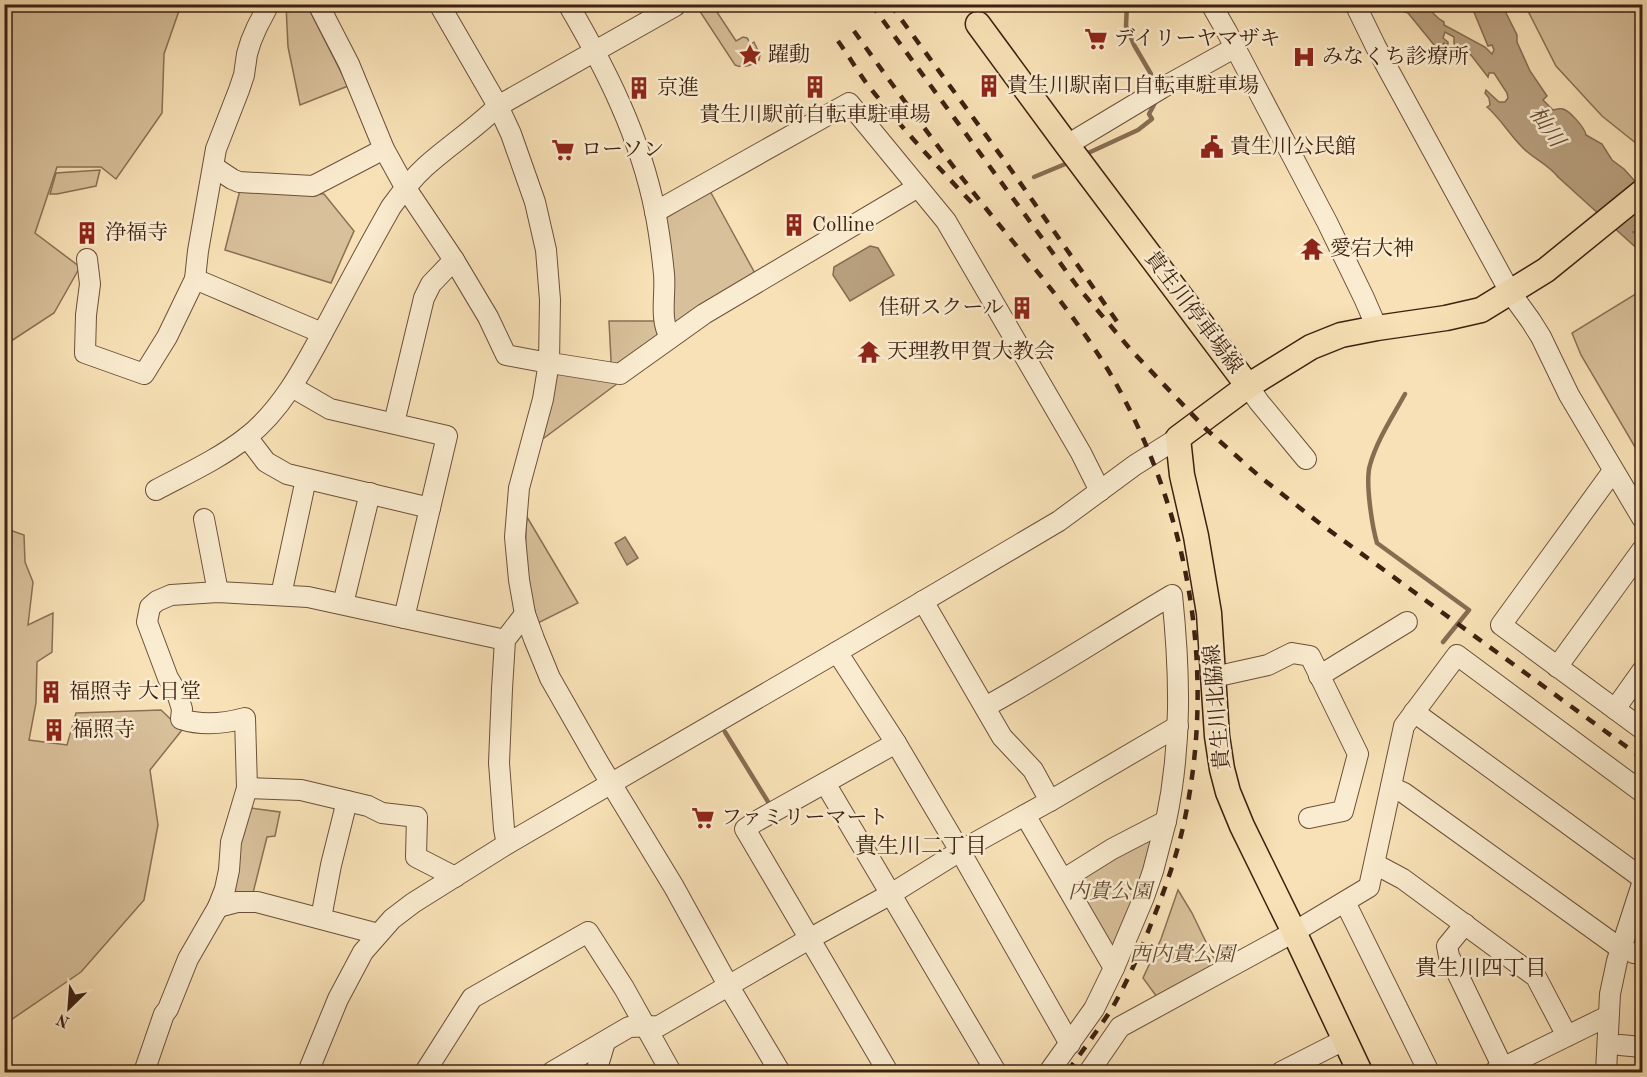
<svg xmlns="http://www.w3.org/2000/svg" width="1647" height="1077" font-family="'Old Standard TT','Noto Serif JP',serif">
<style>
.green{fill:#d8c09a;stroke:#8a7056;stroke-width:1.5}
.water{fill:#b89f7e;stroke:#876c52;stroke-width:1.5}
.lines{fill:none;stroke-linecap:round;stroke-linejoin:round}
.stream{stroke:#876c52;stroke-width:4.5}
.minor-casing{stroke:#6c503a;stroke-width:22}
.major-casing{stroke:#3d2011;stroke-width:27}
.minor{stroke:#faecd0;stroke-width:20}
.major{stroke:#f8e1b6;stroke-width:24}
.rail{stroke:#3d2011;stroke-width:4.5;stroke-dasharray:10 10;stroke-linecap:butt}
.labels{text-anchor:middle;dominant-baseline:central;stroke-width:5;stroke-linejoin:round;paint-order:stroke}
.poi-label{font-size:21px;fill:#3d2011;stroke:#faecd0;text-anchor:start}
.street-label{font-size:21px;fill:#3d2011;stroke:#faecd0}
.park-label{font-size:21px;font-style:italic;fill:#644833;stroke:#faecd0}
.water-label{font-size:22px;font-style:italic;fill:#684c37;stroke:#faecd0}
.neighbourhood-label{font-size:22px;fill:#3d2011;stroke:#faecd0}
</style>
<rect width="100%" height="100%" fill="#f8e1b6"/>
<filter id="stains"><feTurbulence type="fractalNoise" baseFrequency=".00333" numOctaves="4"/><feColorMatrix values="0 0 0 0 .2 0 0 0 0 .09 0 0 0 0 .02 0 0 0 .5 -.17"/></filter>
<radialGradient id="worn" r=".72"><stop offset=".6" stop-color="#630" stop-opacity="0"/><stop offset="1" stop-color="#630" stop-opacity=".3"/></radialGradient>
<g class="green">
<path d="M5,5H181L164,54L162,113L116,179L101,167H57L35,233L80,267L54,313L5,345Z"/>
<path d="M286,5H307L348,86L300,105L288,47Z"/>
<path d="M702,5H715L713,6L736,41L743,37L747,38L751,44L754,42L760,55L759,60C751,65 744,69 735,65L699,10Z"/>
<path d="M1525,5H1631L1642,26V148L1602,116L1556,66Z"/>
<path d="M100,170L96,186L57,194H50L56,173Z"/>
<path d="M240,190L324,194L354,231L331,283L225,250Z"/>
<path d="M710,191L757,277L675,329L664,219Z"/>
<path d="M1642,290V459L1581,355L1572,333Z"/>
<path d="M609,321H659V333L656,338L620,367L610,368L611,360Z"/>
<path d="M557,373L618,383L544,438H543Z"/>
<path d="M527,517L578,603L538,623C528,589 523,552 527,517Z"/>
<path d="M4,528L24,535L25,562L33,582L28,625L53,613L52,652L37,662L36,703L29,740L67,745L76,713L161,710L182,730L150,770L158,825L144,900L81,972L5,1024Z"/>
<path d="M244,807L280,812L275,836L267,837L252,897L227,901Z"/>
<path d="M1150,837L1154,843L1114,954L1074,886L1077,879Z"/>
<path d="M1178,890L1192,913L1218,967L1157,997L1143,978L1161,939Z"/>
</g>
<g class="water">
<path d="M1395,5C1405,5 1421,1 1429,9C1435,14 1436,18 1444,22V25L1485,47L1492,54L1494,50L1492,45L1488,46L1471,5H1502L1517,35V42L1530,71L1547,96L1543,100L1553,110C1558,109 1559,108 1563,109C1570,111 1585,128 1586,135L1602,144L1612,160L1624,169L1642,189V233L1638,230L1633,232L1642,240V253L1558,177C1548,164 1532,158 1522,147C1509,134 1500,118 1487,107L1490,105L1489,98L1485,93L1486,90L1499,102H1505L1508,98L1507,93L1494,73H1489L1488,77L1471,55L1463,51L1454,44V37L1445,32L1443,38L1448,42V45L1444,43L1442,46L1447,49L1445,52L1439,51L1408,13L1400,10Z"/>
<path d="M870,246L878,248L894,275L850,301L833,275L834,267Z"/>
<path d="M625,537L638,558L627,565L615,543Z"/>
</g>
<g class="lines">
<g class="stream">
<path d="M1127,4L1126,26L1134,45L1151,74"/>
<path d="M1086,154L1138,130L1152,119L1149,114L1156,101"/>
<path d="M1034,177L1070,162"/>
<path d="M1405,394C1393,416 1377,440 1370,465C1365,481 1372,526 1377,543L1469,610L1443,642"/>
<path d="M725,732L770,805"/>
</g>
<g class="minor-casing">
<g id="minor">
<path d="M318,4L349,64L384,149L405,187L454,260L488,317L506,355L538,361L620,374L704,314L918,187"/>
<path d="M439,4L498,106L511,134L535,202L546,250L550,300L549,362L543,399L519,488L515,537L519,580L525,614L534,639L550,678L598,762L674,887L728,985L780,1072"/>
<path d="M568,4C606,69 640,136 655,211C659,231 662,254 664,274C666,295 659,319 670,337"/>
<path d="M1211,4L1227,32L1327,222L1364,298L1377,328"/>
<path d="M1355,4L1376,47L1510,292L1531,321L1541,337L1569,395L1642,518"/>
<path d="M1067,145L1162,88L1234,48"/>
<path d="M214,167L232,179L239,182L313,186L384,149"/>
<path d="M655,212L849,103L946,221L1081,453L1100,491"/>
<path d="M87,259L90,284L86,315L85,353L144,374L167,337L195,279L198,251L216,149L239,90L244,75L247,54L251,41L257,27L269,4"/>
<path d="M195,279L322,333"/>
<path d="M1248,386L1259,402L1306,459"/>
<path d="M292,387L330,409L447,436L404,618"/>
<path d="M394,423L424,298L431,284L454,260"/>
<path d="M247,437L266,462L287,474L430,508"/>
<path d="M1613,471L1501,625L1642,729"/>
<path d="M156,490C186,474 219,459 247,437C285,407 307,361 330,319C350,281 370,244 391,207C401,193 412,179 425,167C448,146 475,129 498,106L675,6"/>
<path d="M204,519L218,592"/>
<path d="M281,595L306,479"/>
<path d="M923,601L1002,737L1033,770L1050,801"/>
<path d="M343,604L370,493"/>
<path d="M837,652L896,743L960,851L1070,1044"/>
<path d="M1557,667L1642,550"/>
<path d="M1319,676L1407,622"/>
<path d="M1214,677L1268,665L1292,653L1310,656L1358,754L1343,811L1309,818"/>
<path d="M985,707C1049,672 1109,632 1172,595C1180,672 1182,745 1166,821L1112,849L1064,879"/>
<path d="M1615,709L1642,671"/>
<path d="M1414,712L1642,878"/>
<path d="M825,783L996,1072"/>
<path d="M1391,787L1404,793L1621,949"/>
<path d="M247,788L301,790L368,806L382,813L417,817L416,857L455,877"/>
<path d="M1025,815L1114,968L1094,1009L1049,1072"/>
<path d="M507,844L504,829L499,763L502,689L505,640L525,614"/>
<path d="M1375,864L1403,879L1536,977L1567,1036"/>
<path d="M1345,902L1429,1072"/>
<path d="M218,907L237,902H257L378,934"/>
<path d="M321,918L331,865L347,801"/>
<path d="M1465,924L1447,946L1449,956L1503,1068"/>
<path d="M1634,953L1642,954"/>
<path d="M1114,968L1144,897L1153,871L1166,821"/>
<path d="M1620,1045L1642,1047"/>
<path d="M144,1072L164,1014L168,1009L188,959L218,907L225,889L229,870L231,842L247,788L245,718C223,724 202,726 181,719L182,709L177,693L168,678L147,622L150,607L157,601L171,595L218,592L308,597L505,640"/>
<path d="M308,1072L338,999L363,952L392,919L413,903L507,844L837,652L1059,521L1135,465L1178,438"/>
<path d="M425,1072L472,998L588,932L624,988L671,1072"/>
<path d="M552,1072L629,1027L659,1026L809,939L891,894L960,851L1050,801L1178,726"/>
<path d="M596,1072L605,1042"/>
<path d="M888,1072L745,829L755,822L896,743"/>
<path d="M1089,1072L1120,1027L1294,932L1369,887L1404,726L1457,655L1642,792"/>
<path d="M1281,1072L1344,1040"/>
<path d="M1494,1072L1608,1016"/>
<path d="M1606,1072L1610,994L1617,961L1642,884"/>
</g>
</g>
<g class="major-casing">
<g id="major">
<path d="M978,24L1067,145L1248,386"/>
<path d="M1360,1072L1294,932L1242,826L1228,792L1222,769L1217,736L1209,613L1196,536L1182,475L1178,438L1248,386L1311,347L1341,335L1377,328L1446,318L1481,310L1546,270L1642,192"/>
</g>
</g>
<use href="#minor" class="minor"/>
<use href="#major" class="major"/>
<g class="rail">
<path d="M871,4L1077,286L1131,350L1207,430L1259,476L1318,522L1642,758"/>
<path d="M890,4L1007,164L1118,323"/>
<path d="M854,31C896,90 939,149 984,206C1029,262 1078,318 1114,380C1189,514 1216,668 1185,818C1178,852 1166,887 1153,919C1141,950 1128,981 1111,1010C1097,1031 1082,1052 1067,1072"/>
<path d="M838,41C848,55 857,70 867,84C900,126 936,165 973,204"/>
</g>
</g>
<defs>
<g id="supermarket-bare" transform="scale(1.8)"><path d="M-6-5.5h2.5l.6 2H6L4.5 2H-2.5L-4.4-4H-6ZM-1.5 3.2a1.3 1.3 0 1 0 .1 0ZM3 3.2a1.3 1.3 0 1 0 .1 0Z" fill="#8f2418" stroke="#faecd0" stroke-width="2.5" paint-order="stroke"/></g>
<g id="sight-bare" transform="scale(1.8)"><path d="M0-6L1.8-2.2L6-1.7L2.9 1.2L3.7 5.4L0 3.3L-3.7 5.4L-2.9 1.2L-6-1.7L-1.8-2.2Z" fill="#8f2418" stroke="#faecd0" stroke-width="2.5" paint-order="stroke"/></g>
<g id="hospital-bare" transform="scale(1.8)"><path d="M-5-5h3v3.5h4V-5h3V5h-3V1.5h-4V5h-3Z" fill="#8f2418" stroke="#faecd0" stroke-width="2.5" paint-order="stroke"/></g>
<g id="building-bare" transform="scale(1.8)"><path d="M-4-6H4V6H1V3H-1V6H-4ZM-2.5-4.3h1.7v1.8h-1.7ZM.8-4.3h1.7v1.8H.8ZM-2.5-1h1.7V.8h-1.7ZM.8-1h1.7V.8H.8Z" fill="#8f2418" stroke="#faecd0" stroke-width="2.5" paint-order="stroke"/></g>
<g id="civic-bare" transform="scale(1.8)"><path d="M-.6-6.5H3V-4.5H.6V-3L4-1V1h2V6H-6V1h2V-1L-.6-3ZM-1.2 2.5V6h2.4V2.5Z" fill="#8f2418" stroke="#faecd0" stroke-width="2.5" paint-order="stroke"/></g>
<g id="temple-bare" transform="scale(1.8)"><path d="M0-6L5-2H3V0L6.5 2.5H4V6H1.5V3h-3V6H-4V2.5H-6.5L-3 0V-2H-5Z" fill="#8f2418" stroke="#faecd0" stroke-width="2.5" paint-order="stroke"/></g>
</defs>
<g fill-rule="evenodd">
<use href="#supermarket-bare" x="1096" y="39"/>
<use href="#sight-bare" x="750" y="55"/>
<use href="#hospital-bare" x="1304" y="57"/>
<use href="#building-bare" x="989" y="86"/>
<use href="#building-bare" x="815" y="87"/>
<use href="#building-bare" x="639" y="88"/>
<use href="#civic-bare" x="1212" y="147"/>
<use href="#supermarket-bare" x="563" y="150"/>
<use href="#building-bare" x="794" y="225"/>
<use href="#building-bare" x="87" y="233"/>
<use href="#temple-bare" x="1312" y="249"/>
<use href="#building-bare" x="1022" y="308"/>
<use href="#temple-bare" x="869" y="352"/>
<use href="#building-bare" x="51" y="692"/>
<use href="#building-bare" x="54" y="730"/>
<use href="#supermarket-bare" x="703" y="818"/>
</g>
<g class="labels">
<g class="poi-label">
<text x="1114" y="39">デイリーヤマザキ</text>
<text x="768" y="55">躍動</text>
<text x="1322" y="57">みなくち診療所</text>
<text x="1007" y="86">貴生川駅南口自転車駐車場</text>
<text x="657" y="88">京進</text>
<text x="815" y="115" text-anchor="middle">貴生川駅前自転車駐車場</text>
<text x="1230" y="147">貴生川公民館</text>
<text x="581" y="150">ローソン</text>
<text x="812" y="225">Colline</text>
<text x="105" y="233">浄福寺</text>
<text x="1330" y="249">愛宕大神</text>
<text x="1004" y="308" text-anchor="end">佳研スクール</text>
<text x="887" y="352">天理教甲賀大教会</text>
<text x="69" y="692">福照寺 大日堂</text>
<text x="72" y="730">福照寺</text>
<text x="721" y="818">ファミリーマート</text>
</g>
<g class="street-label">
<text transform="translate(1193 313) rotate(53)">貴生川停車場線</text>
<text transform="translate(1218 707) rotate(-95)">貴生川北脇線</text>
</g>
<g class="park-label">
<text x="1110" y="892">内貴公園</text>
<text x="1182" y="955">西内貴公園</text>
</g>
<g class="water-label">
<text transform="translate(1546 127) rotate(55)">杣川</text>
</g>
<g class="neighbourhood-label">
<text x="921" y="847">貴生川二丁目</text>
<text x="1481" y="969">貴生川四丁目</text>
</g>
</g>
<rect width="1647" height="1077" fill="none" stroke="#f8e1b6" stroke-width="24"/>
<rect x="6" y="6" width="1635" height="1065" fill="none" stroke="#3d2011" stroke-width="3"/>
<rect x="12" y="12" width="1623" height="1053" fill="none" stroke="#3d2011" stroke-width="1.5"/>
<g transform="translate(69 1008) rotate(205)" stroke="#faecd0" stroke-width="4.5" paint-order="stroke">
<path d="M0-4.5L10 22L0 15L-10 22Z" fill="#3d2011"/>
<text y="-9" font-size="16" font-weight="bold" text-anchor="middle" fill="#3d2011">N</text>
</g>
<rect width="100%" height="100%" filter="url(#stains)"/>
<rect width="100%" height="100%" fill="url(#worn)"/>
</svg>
